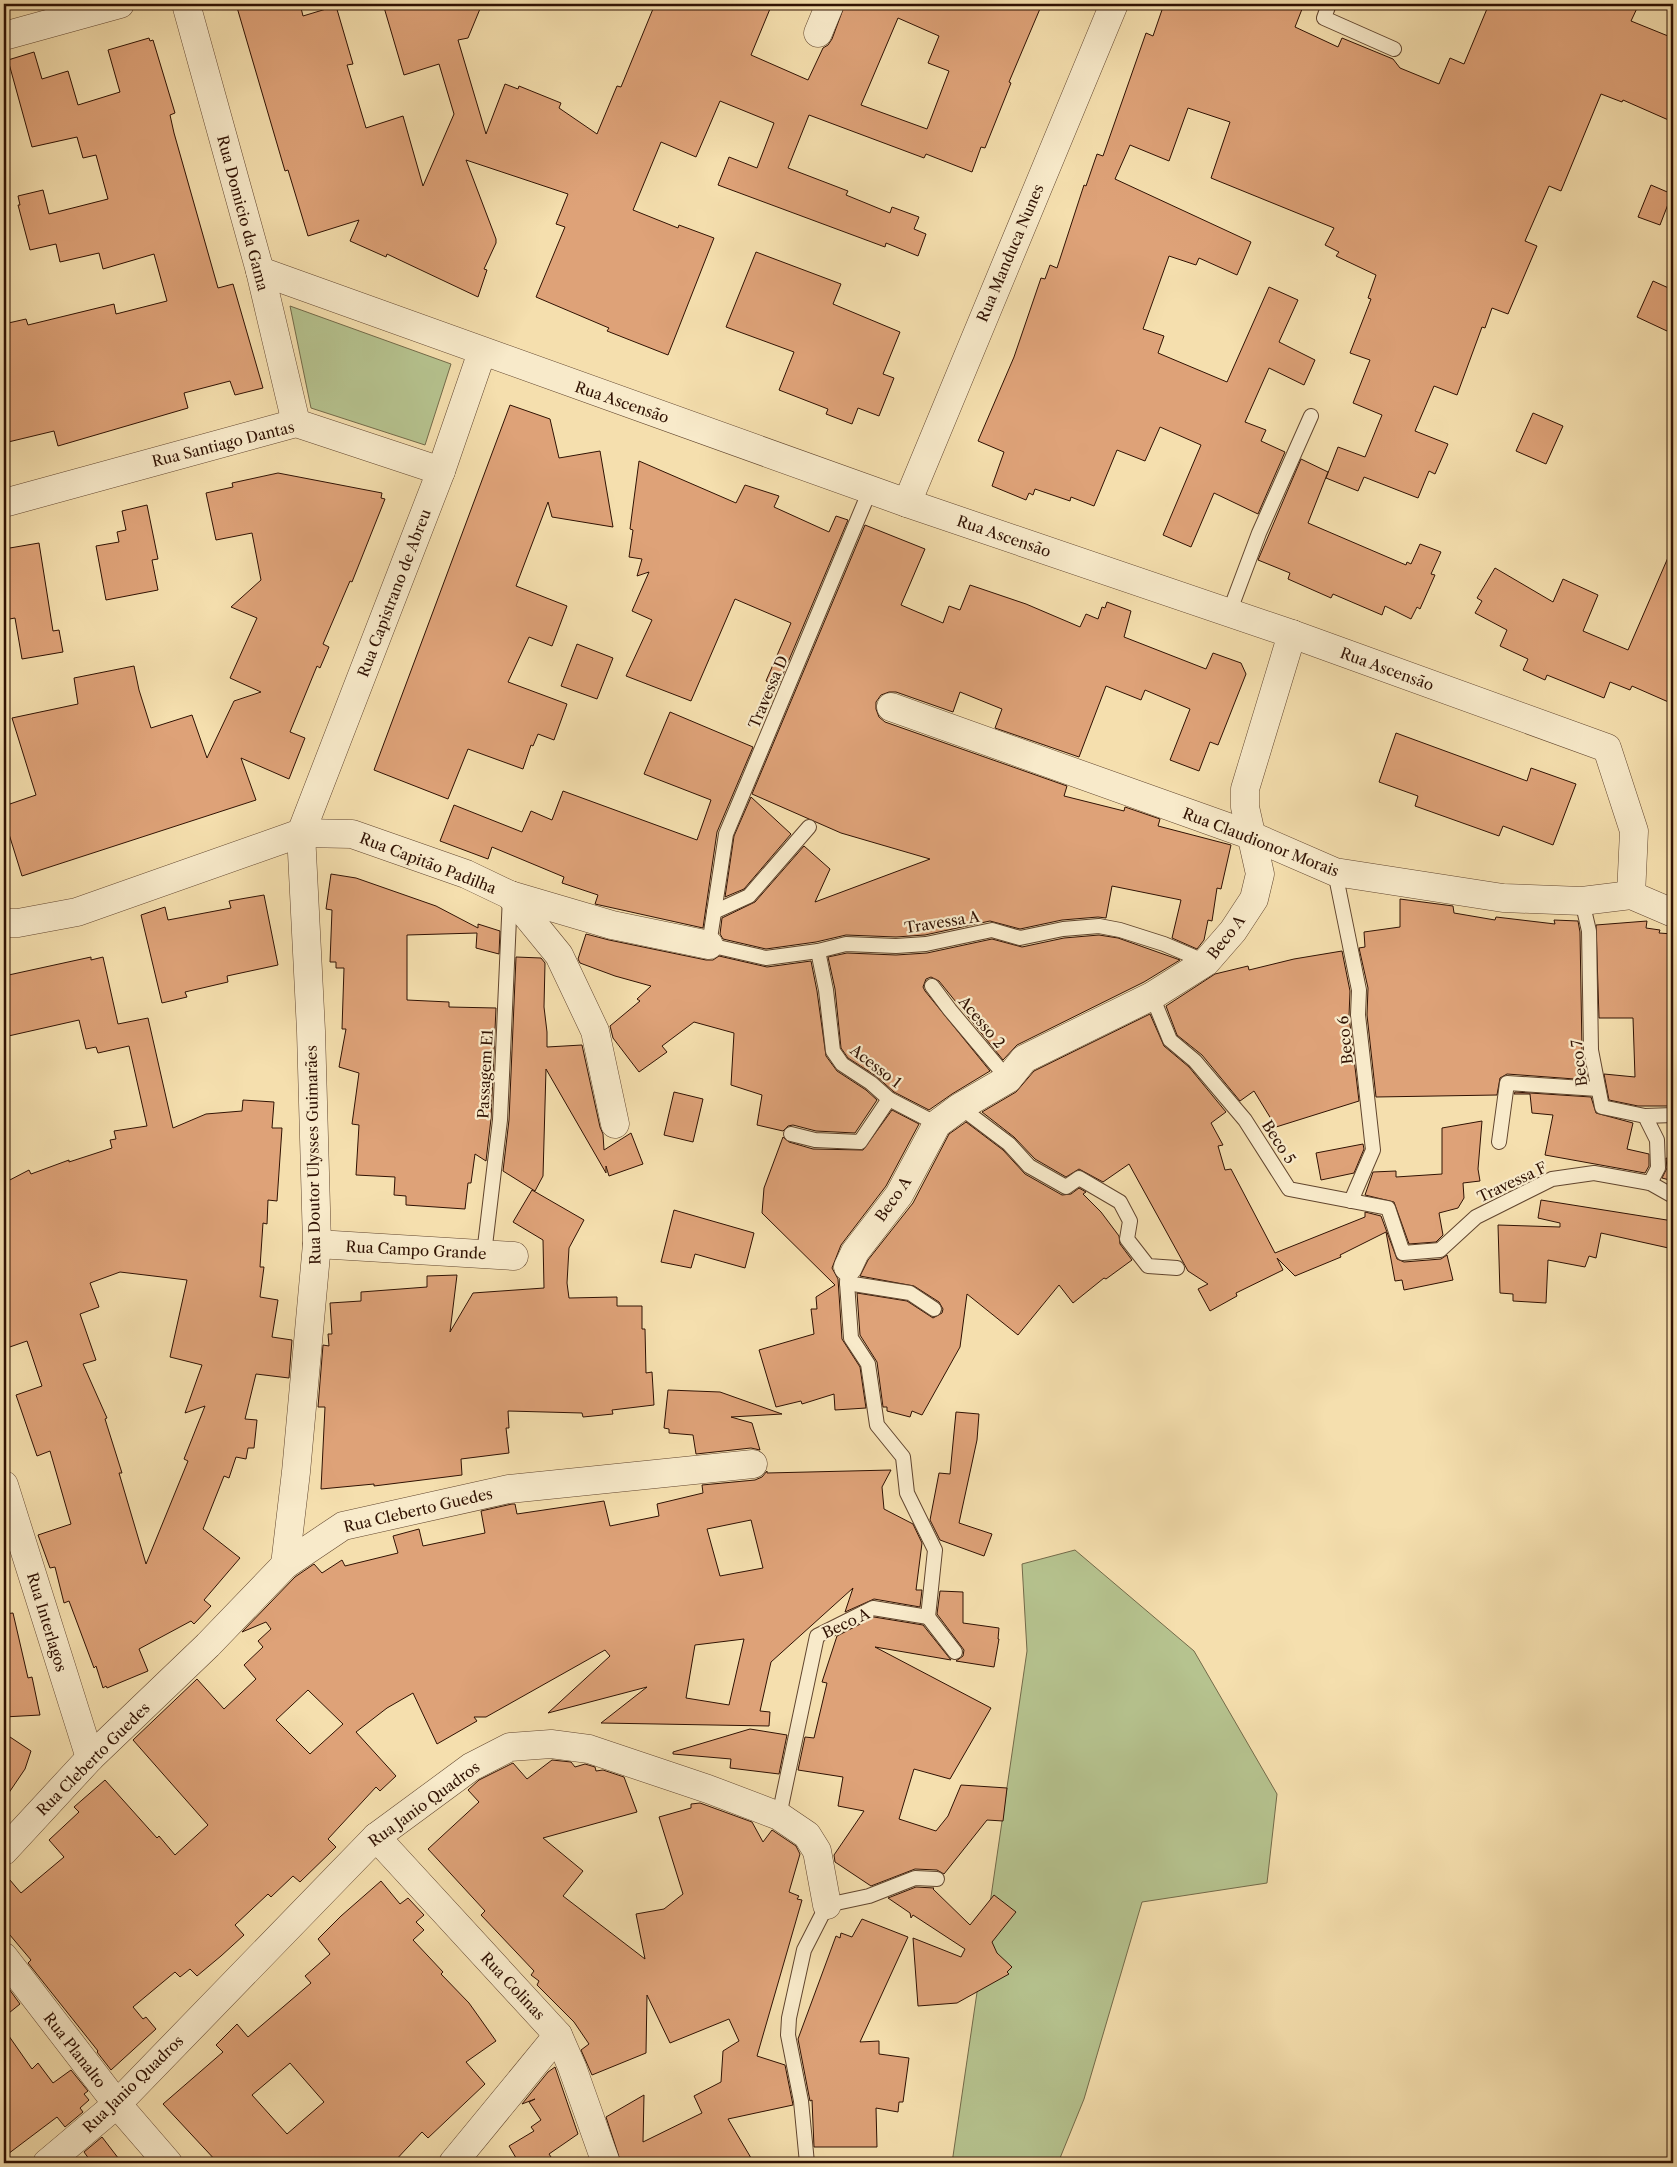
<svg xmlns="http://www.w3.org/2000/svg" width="1677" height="2167" font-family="'Libre Caslon Text',serif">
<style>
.green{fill:#b6c38f;stroke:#736a49}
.building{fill:#dea278;stroke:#301203;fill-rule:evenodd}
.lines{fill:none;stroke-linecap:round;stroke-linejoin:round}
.service-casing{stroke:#61452e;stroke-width:16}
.minor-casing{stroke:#61452e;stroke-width:29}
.service{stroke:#f8eaca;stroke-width:14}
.minor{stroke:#f8eaca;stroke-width:28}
.labels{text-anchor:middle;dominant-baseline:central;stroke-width:4.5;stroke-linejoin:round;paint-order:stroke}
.street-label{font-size:15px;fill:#301203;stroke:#f8eaca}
</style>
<rect width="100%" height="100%" fill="#f5dfae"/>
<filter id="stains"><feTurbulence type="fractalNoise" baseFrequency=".004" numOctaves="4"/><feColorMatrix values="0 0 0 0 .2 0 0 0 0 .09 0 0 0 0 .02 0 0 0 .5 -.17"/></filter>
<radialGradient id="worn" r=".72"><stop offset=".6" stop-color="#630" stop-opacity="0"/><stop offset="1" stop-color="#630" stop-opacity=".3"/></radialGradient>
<g class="green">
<path d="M290,306L451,364L425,445L311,408Z"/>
<path d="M1075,1550L1194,1651L1277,1794L1267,1883L1142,1902L1084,2099L1058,2163H952L1027,1651L1022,1564Z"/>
</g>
<g class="building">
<path d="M236,4H300L303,16L336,6L353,64L347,65L366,128L403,116L423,186L454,114L439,64L404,75L383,4H482L468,38L458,40L486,134L505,84L518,89L519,86L561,103L559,108L597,134L617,86L621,87L655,4H772L751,55L808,80L823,48L828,45L832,39L845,4H1042L1009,82L1011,83L985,148L981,147L972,172L926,154L924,158L809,115L788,168L848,191L846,195L890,213L892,207L919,217L914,229L926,234L918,256L886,243L885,247L718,185L729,157L757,168L774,123L720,101L696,157L661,142L633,210L678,228L679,225L714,238L668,355L607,331L609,328L536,297L565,227L556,224L568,194L466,160L496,239V243L484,269L487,270L478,297L387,254L386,257L350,241L359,220L308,236L288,170L285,171ZM898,18L939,36L928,63L949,71L927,129L861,105Z"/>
<path d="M1164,4H1304L1295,27L1338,47L1342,38L1393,59L1400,68L1439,84L1450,58L1464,64L1489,4H1639L1631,21L1673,38V122L1623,100L1622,102L1601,94L1561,191L1549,186L1525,241L1537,246L1508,314L1492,308L1485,328L1482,327L1457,395L1434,386L1415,431L1448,444L1435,474L1429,471L1418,498L1364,477L1358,491L1326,478L1338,447L1365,457L1382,415L1353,403L1370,360L1350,353L1371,299L1368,298L1376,275L1336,256L1339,252L1325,245L1334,228L1211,178L1230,122L1188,108L1169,161L1130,145L1115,179L1251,242L1237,275L1199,258L1196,265L1169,256L1143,329L1164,336L1158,353L1227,382L1269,287L1298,300L1279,342L1315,360L1304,385L1269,368L1245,422L1266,430L1261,441L1285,452L1258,514L1214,493L1191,547L1163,535L1201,445L1160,427L1145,461L1117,450L1094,506L1071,497L1070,501L1035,489L1033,495L1029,493L1026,500L992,486L1004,452L978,441L1014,357L1041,278L1045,279L1050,265L1057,268L1084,185L1086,186L1097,154L1103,156L1146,33L1153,36Z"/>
<path d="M149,38L150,41L153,40L175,113L170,115L174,133L218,288L233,284L263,388L235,395L230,381L184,393L188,408L58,446L54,431L4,443V324L26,319L28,325L114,304L116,314L167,301L154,254L103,269L99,253L60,262L56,244L30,250L18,205H20L18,196L43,190L49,214L108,199L96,155L83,158L77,137L32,147L8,60L34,52L42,79L68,71L78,105L120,92L108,50Z"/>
<path d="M1651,185L1672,194L1660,225L1638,217Z"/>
<path d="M756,252L841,284L833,304L900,332L883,374L894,378L879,416L858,408L852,424L826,414L828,409L779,390L794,352L726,327Z"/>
<path d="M1653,281L1673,290V317L1667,331L1637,317Z"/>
<path d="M510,405L550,419L559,458L600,451L613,527L552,517L548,502L516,586L567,606L552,646L529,637L508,682L567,704L554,740L538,734L533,746L531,745L523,769L468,749L448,799L374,770Z"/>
<path d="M1533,413L1563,426L1546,464L1516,451Z"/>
<path d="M1301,459L1328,472L1308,523L1406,565L1407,562L1411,564L1420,544L1441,552L1431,574L1435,575L1420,609L1417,607L1411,619L1385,606L1382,615L1333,594L1331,598L1288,579L1290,573L1258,560Z"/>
<path d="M639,461L736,503L745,485L779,496L774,507L829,532L836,516L848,520L778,686L766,681L791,623L735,599L691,701L626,676L652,620L632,611L649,572L637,576L642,559L629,557L633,530L630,529Z"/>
<path d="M278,473L382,493L381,498L385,499L352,582L350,581L323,644L329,647L320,668L317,666L290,732L305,738L289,779L241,758L256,800L22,876L4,818V806L36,795L12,718L78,704L74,678L134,666L139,690L151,728L192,715L207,758L234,701L261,692L230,678L257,618L231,607L261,580L252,533L216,540L206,493L233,487L232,483Z"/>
<path d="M147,505L158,559L152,560L158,590L106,600L96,546L119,542L117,532L126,530L122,511Z"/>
<path d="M865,525L925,549L901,605L943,623L949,606L960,610L970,585L1026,604L1080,627L1086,614L1098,619L1102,607L1105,608L1107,602L1131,611L1124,637L1206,669L1213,653L1241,663L1246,674L1218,745L1210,742L1199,771L1170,760L1190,709L1145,690L1141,700L1106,686L1079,757L995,728L1002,709L960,692L953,712L896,692H889L881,695L876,702V709L879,717L885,722L1067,786L1064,796L1124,811L1125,807L1160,819L1158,826L1231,845L1221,889L1217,888L1212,921L1208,920L1204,940L1197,949L1172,938L1181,900L1112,886L1106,918L1098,917L1062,920L1020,929L990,921L925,935L896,937L846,935L816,942L766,949L723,939L720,934L722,918L755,902L804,846L830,869L815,902L930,859L841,833L752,794Z"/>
<path d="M39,543L53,631L59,630L63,652L22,659L15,618L4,620V549Z"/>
<path d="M1673,546V704L1632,686L1630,690L1610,682L1604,698L1547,675L1545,680L1523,670L1528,659L1500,646L1507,630L1475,613L1482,601L1477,598L1495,568L1553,602L1563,579L1598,595L1583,631L1628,650Z"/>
<path d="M577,644L613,658L597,699L561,686Z"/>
<path d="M670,712L753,747L717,832L703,928L595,904L598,895L562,883L564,877L492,847L488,859L440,841L454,805L522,832L531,811L552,820L563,791L697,840L711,800L644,774Z"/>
<path d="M1396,733L1527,781L1531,768L1576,784L1553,845L1503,826L1499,836L1415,806L1418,796L1379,782Z"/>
<path d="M751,797L791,834L744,889L725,897L734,836Z"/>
<path d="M331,874L356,878L436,906L478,928V924L500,931L499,954L476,948L477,933L407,935V1000L449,1002V1007L496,1008L491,1119L486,1161L475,1154L471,1183H468L465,1209L406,1205V1196L394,1195L395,1177L356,1175L359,1125L352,1124L359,1073L339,1067L346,1029H342L344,968H336V962H330L332,910L326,909Z"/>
<path d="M264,895L278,965L227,976L228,982L185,992L187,997L162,1003L141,915L165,907L168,920L231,908L229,901Z"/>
<path d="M1400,899L1453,906L1454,913L1495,920L1496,917L1555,924L1554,920L1578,921L1580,932L1582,1050L1588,1080L1507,1074L1500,1078L1497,1095L1376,1097L1367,1015L1368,988L1359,948L1365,947L1364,932L1400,927Z"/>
<path d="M1647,921L1646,928L1660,930L1659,933L1673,934V1106H1638L1609,1100L1604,1074L1635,1077L1633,1018H1599L1596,925Z"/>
<path d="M586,934L609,940L706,960H713L719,956L767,967L811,961L817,991L826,1056L837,1071L866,1090L877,1100L855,1133L816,1131L793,1125L788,1126L783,1131L757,1125L762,1095L731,1085L734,1033L694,1022L662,1046L667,1052L639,1072L613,1038L610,1026L640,1001L637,999L651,986L615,976L580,963L578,959Z"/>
<path d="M1099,935L1118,938L1180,960L1144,982L1017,1045L1003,1060L939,981L931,977L926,979L923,987L925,991L990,1071L952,1094L929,1110L894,1092L876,1076L848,1058L841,1048L835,989L828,957L847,953L896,955L927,953L992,939L1022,947L1064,938Z"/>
<path d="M1342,951L1350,991L1349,1016L1359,1101L1276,1127L1254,1091L1240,1101L1202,1055L1177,1035L1166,1006L1215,974L1248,966L1249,970L1294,959Z"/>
<path d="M91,957V960L103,957L118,1024L148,1018L173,1128L206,1114L242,1111L243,1100L274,1102L272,1128H282L277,1201L268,1200L267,1224L263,1223L260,1267H264L260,1297L278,1300L272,1337L292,1340L289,1378L256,1374L245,1419L257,1420L254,1448H248L246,1459L236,1457L229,1478L224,1476L203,1529L240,1558L204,1600L211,1606L194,1624L191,1621L139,1649L148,1671L107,1688L106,1686L103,1688L96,1666L94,1668L69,1601L64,1603L55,1567L50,1568L38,1535L71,1524L50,1451L37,1456L16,1395L42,1386L27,1341L4,1349V1183L29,1170L31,1174L69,1160V1162L112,1148L110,1140L116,1139L114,1131L147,1126L129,1046L98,1053L96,1047L86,1049L79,1020L4,1037V976ZM120,1272L187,1280L170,1357L202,1365L185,1413L205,1406L184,1459L188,1461L146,1564L119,1473H122L105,1419L107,1418L83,1364L96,1360L80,1314L99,1307L90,1283Z"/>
<path d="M516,957L541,958L545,963L544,1007L547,1032V1047L582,1045L600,1127L603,1134L604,1150L631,1133L643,1164L609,1176L606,1166V1173L546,1069L543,1176L535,1191L503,1171L509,1120Z"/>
<path d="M1150,1014L1164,1046L1189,1067L1226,1112L1211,1123L1223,1145L1218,1146L1225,1170L1231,1169L1275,1253L1365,1217V1212L1381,1216L1397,1259L1404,1262L1441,1259L1447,1255L1453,1280L1404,1290L1402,1280L1395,1281L1386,1232L1340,1255L1341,1257L1295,1276L1277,1258L1283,1270L1236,1293L1237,1296L1210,1311L1198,1289L1208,1284L1188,1271L1129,1164L1103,1182L1079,1169L1066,1177L1035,1159L1014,1137L982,1112L1016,1092L1034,1071Z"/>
<path d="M674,1092L703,1099L693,1142L664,1135Z"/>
<path d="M1515,1092L1591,1097L1596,1113L1633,1123L1627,1149L1649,1154V1166L1645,1173L1545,1155L1553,1115L1532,1113L1530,1094H1514Z"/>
<path d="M892,1110L919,1124L886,1186L841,1245L832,1268L838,1279L842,1339L860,1367L866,1408L835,1410L834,1394L802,1404L801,1401L776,1407L759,1350L814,1334L811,1309H817L816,1297L835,1285L762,1213L764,1188L783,1137L789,1142L813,1149L863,1150Z"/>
<path d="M1482,1121L1478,1169L1480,1181L1463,1183L1464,1198L1458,1208L1439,1213L1443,1235L1436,1242L1409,1244L1394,1202L1365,1195L1373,1172L1396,1171V1177L1442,1174V1128Z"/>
<path d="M966,1122L1003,1150L1025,1174L1062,1195L1071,1194L1079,1188L1086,1192L1083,1194L1101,1212L1119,1236L1120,1244L1132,1260L1106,1279L1104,1278L1073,1303L1059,1285L1018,1335L967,1294L960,1347L922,1415L912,1411L910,1417L887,1411V1407H883L877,1362L860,1335L857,1293L907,1301L933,1318L942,1313L943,1309L939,1302L914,1286L860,1276L868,1260L913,1203L949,1134Z"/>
<path d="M1363,1144L1364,1149L1354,1173L1321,1180L1316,1153Z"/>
<path d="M1666,1158L1673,1160V1181L1662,1178L1667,1168Z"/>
<path d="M532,1190L584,1220L569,1248L567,1283L569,1298L617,1297V1306H642V1329H645L646,1373L652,1372L654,1405L612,1410L613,1414L583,1417L582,1413L508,1411L509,1428H506L509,1453L461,1459L462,1475L374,1486V1484L321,1489L325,1407H318L323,1345L329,1346L328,1334H332L330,1303L361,1301V1292L427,1287V1276L457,1275L450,1332L473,1293L544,1288L543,1240L513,1222Z"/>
<path d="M1541,1200L1673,1221V1249L1601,1233L1596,1258L1589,1256L1585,1267L1548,1260L1546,1303L1513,1301V1294L1500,1293L1498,1225L1560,1227V1223L1538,1218Z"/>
<path d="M674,1210L754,1233L745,1268L695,1254L691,1268L661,1262Z"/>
<path d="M668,1390L720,1392L782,1414L731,1417L752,1423L760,1450L751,1448L696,1454L693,1435L669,1433V1429L664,1428Z"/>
<path d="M956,1412L979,1414L977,1440L959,1523L992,1534L984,1556L940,1540L930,1520L939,1473L950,1474Z"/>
<path d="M891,1470L882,1487L884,1509L913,1524L922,1543L916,1590H922L920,1607L874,1599L845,1612L853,1588L771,1662L760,1711L770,1712L769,1726L601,1723L647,1687L548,1713L610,1656L605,1650L486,1717H474L477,1721L437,1744L413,1693L387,1708L356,1732L396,1776L380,1791L376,1787L328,1839L336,1847L300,1882L293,1876L271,1897L268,1894L235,1925L244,1935L221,1956L197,1976L190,1969L180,1977L175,1972L133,2007L143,2019L146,2017L156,2029L111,2070L97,2052L98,2051L28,1963L31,1960L4,1928V1873L21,1893L64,1857L49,1840L79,1812L74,1807L105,1780L157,1838L159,1836L175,1855L208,1825L133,1740L197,1679L224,1709L256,1679L244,1665L263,1647L258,1641L271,1629L266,1622L242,1632L295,1577L314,1564L322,1573L342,1560L345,1566L398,1553L393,1536L419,1529L423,1546L485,1533L481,1511L512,1504H515L517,1514L604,1501L610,1526L659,1516L657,1504L703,1493L702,1485L755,1480L762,1477L767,1471V1473ZM751,1520L763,1568L720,1576L707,1529ZM744,1639L729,1705L686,1698L695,1645ZM308,1690L343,1724L310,1754L276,1720Z"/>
<path d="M940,1591L963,1592V1623L999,1628L998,1639H999L994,1667L956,1661L963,1656L964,1650L937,1614Z"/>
<path d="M13,1613L28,1678L32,1677L40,1715L4,1717V1614Z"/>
<path d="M874,1617L923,1625L951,1660L875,1647L991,1708L950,1779L914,1769L899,1819L936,1831L948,1816L961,1785L1007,1788L1003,1821L987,1820L944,1874L937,1870L915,1869L871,1886L835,1862L834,1855L864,1811L838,1806L843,1777L798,1770L805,1737L814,1738L827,1683L822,1682L837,1636Z"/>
<path d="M750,1729L787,1735L779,1774L730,1768L731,1759L673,1754V1752Z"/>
<path d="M4,1733L31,1751L25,1769L4,1800Z"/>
<path d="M552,1760L571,1762L575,1767L585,1764L595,1767L596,1771L603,1770L624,1777L637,1812L543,1838L583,1871L563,1896L645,1959L636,1914L664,1909L683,1894L659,1817L691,1808V1804L700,1803L752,1822L763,1842L772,1830L796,1846L800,1854L789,1892L799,1896L797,1899L802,1900L757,2056L785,2065L793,2105L728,2119L754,2163H621L606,2117L644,2095L643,2142L702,2113L694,2096L721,2082L723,2051L739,2041L729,2019L670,2043L647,1995L646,2053L592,2075L581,2050L589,2044L574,2022L537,1985L539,1981L531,1975L534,1971L481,1915L485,1911L428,1849L479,1802L468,1790L479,1780L513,1763L527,1779Z"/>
<path d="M381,1881L400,1904L408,1898L424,1915L416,1922L424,1930L413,1940L443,1972L441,1974L469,2003L496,2041L466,2062L485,2084L428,2138L422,2132L393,2163H218L163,2104L223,2052L216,2045L237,2024L248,2037L311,1983L305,1976L330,1954L318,1939L341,1916ZM290,2063L324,2102L287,2134L252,2095Z"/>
<path d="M916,1887L934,1888L933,1889L970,1925L994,1895L1016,1912L992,1942L997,1953L1012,1967L1007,1972L1009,1974L957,2003L918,2006L913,1938L961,1957L965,1949L913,1915L911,1918L910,1913L888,1898Z"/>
<path d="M862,1919L908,1937L860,2042L879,2041V2054L909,2058L903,2102H899L898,2112L876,2108L877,2147H814L812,2100L810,2101L798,2039L836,1936L840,1938L841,1933L852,1937Z"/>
<path d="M4,1982L20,2004L4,2017Z"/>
<path d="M4,2029L32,2069L38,2063L53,2083L71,2070L88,2091L84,2094L89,2100L80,2108L83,2112L65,2127L57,2117L4,2157Z"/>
<path d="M555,2067L578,2134L549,2154L555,2163H519L509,2146L534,2131L531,2127L541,2120L529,2102L535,2099L522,2104L548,2072Z"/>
<path d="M102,2137L122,2163H92L84,2152Z"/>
</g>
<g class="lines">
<g class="service-casing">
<g id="service">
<path d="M1329,4L1324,18L1394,49"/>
<path d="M870,490L726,834L709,945L766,958L818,951L846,944L896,946L926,944L992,930L1020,938L1063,929L1099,926L1120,930L1164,944L1206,962"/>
<path d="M1229,613L1259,533L1311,416"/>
<path d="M1335,872L1359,990L1358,1015L1373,1150L1351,1201"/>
<path d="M1582,901L1589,931L1591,1050L1602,1107L1645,1116L1657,1140L1658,1168L1650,1183"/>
<path d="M714,912L749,896L809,827"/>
<path d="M818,951L826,990L833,1051L842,1064L871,1083L889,1099L937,1124"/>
<path d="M932,986L950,1010L1008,1079"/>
<path d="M1152,996L1170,1040L1195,1061L1245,1120L1289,1189L1388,1208L1403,1253L1440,1250L1476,1217L1552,1179L1594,1173L1650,1183L1673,1196"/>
<path d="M960,1107L1009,1144L1029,1166L1066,1187L1079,1178L1120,1202L1130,1221L1127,1239L1148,1266L1177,1268"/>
<path d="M1645,1116L1673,1115"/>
<path d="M791,1134L815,1140L860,1142L889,1099"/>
<path d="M1499,1142L1507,1083L1598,1089"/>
<path d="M484,1254L500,1120L510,896"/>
<path d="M848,1267L847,1283L851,1338L868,1364L877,1425L903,1457L907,1493L935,1550L928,1617"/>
<path d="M847,1283L910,1293L934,1309"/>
<path d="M928,1617L955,1652"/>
<path d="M779,1816L817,1636L873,1608L928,1617"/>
<path d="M807,2163L801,2101L788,2035L789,2018L804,1950L827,1905L869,1896L915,1878L937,1879"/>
</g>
</g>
<g class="minor-casing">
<g id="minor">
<path d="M186,4L260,271L296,423"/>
<path d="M818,33L830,4"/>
<path d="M4,36L120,4"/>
<path d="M260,271L907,503L1292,634L1607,748L1634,831L1631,895"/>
<path d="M4,503L296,423L441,471"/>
<path d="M907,503L1114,4"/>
<path d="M891,707L1250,835L1335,872L1503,898L1582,901L1631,895L1673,913"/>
<path d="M510,895L559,955L595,1031L615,1124"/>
<path d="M4,923H18L77,912L301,833L352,834L466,874L510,895L612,925L709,945"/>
<path d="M317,1244L514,1256"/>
<path d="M848,1267L855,1252L899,1195L937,1124L960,1107L1008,1079L1024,1059L1152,996L1206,962L1233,931L1254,899L1260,874L1245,807V789L1292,634"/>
<path d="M4,1485L90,1758"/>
<path d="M285,1565L296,1472L317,1244L311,1031L301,833L441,471L482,352"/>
<path d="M376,1837L558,2035L572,2067L606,2163"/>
<path d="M4,1851L90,1758L208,1645L285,1565L343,1526L509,1489L753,1464"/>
<path d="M4,1957L117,2104L168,2163"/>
<path d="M47,2163L117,2104L376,1837L471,1767L510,1747L551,1744L589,1749L708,1789L779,1816L807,1835L817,1851L827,1905"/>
<path d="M453,2163L558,2035"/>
</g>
</g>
<use href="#service" class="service"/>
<use href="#minor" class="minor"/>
</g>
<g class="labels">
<g class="street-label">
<text transform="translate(243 213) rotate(75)">Rua Domicio da Gama</text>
<text transform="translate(1010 253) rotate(-67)">Rua Manduca Nunes</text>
<text transform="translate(622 402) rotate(19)">Rua Ascensão</text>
<text transform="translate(223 444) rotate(-14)">Rua Santiago Dantas</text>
<text transform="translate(1004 536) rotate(19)">Rua Ascensão</text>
<text transform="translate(394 593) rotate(-69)">Rua Capistrano de Abreu</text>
<text transform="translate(1387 669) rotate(20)">Rua Ascensão</text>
<text transform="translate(768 692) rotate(-67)">Travessa D</text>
<text transform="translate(1261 842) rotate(21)">Rua Claudionor Morais</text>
<text transform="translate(428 863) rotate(21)">Rua Capitão Padilha</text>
<text transform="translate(942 922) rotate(-9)">Travessa A</text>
<text transform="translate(1226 937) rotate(-52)">Beco A</text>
<text transform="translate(982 1022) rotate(50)">Acesso 2</text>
<text transform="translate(1345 1040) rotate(-96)">Beco 6</text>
<text transform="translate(1579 1063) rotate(-97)">Beco 7</text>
<text transform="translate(876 1066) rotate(38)">Acesso 1</text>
<text transform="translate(485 1074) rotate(-87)">Passagem E1</text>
<text transform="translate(1279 1142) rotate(57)">Beco 5</text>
<text transform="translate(313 1155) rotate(-91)">Rua Doutor Ulysses Guimarães</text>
<text transform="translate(1512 1182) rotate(-25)">Travessa F</text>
<text transform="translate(893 1199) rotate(-55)">Beco A</text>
<text transform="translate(416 1250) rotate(3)">Rua Campo Grande</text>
<text transform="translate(418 1510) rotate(-13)">Rua Cleberto Guedes</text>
<text transform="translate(47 1622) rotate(73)">Rua Interlagos</text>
<text transform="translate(846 1623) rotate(-25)">Beco A</text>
<text transform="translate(93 1759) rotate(-45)">Rua Cleberto Guedes</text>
<text transform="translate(424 1804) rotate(-36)">Rua Janio Quadros</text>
<text transform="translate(513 1986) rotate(47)">Rua Colinas</text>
<text transform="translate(75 2050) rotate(52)">Rua Planalto</text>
<text transform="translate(133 2084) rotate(-44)">Rua Janio Quadros</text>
</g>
</g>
<rect width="1677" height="2167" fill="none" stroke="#f5dfae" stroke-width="20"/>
<rect x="5" y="5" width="1667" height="2157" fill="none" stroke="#301203" stroke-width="2.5"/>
<rect x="10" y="10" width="1657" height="2147" fill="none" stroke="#301203"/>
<rect width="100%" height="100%" filter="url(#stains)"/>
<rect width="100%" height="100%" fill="url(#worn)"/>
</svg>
